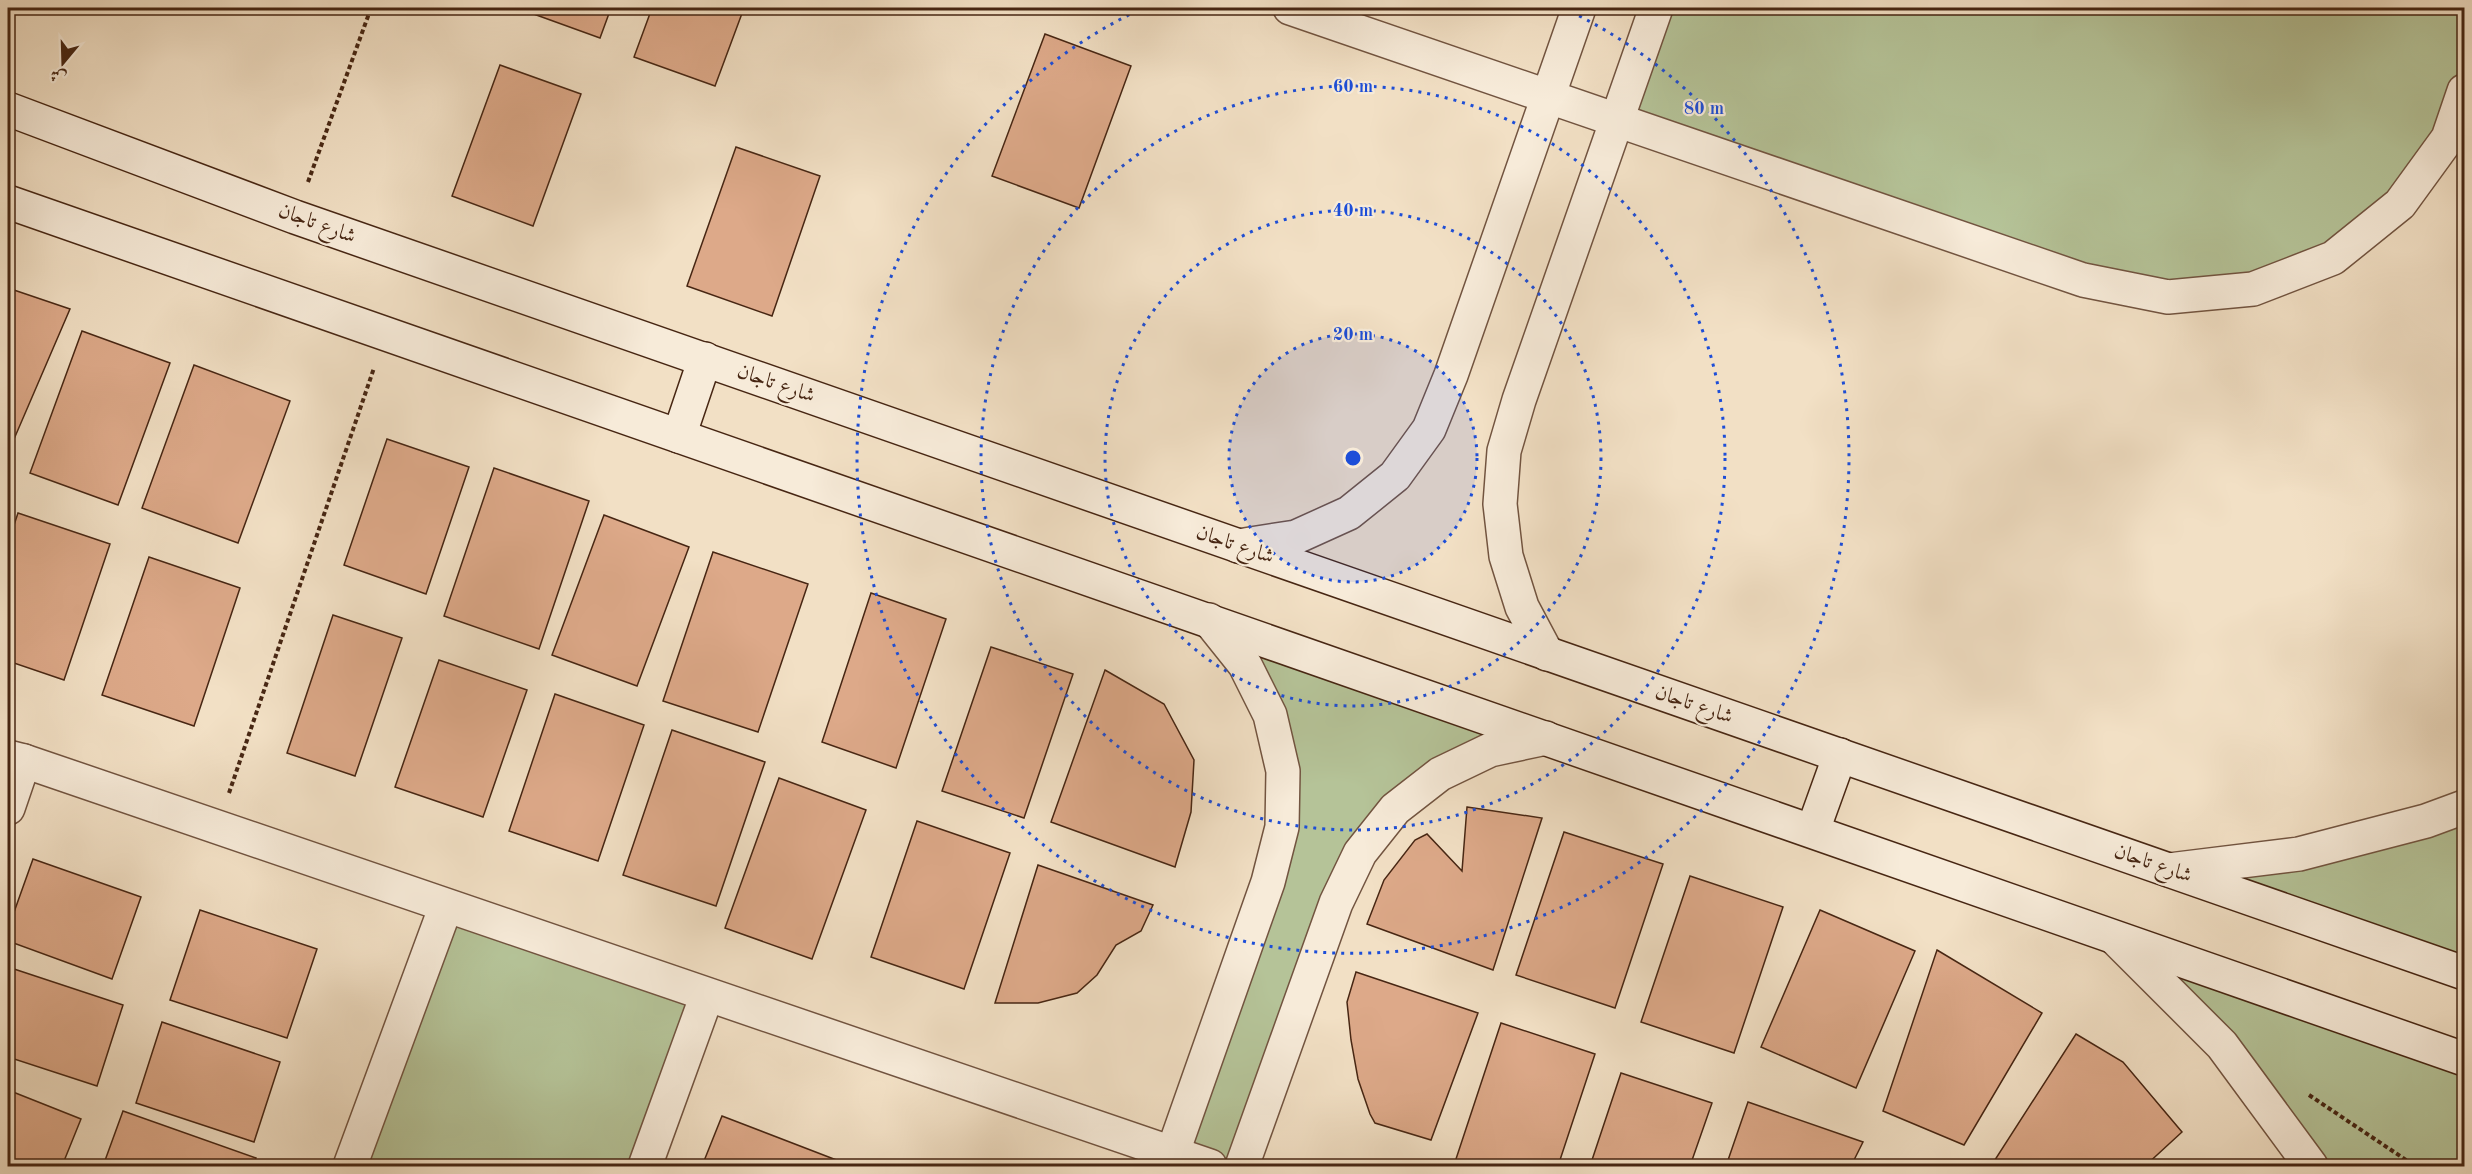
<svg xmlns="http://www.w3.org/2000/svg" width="2472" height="1174" font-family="'Old Standard TT',Amiri,serif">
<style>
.green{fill:#b5c398;stroke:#7e7456;stroke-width:1.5}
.building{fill:#dda989;stroke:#472613;stroke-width:1.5}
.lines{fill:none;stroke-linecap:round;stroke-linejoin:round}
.street-casing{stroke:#725440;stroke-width:36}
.secondary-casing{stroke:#472613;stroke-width:36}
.path{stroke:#472613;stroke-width:4;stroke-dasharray:4.5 3;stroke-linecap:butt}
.street{stroke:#f7ebd9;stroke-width:33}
.secondary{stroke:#f7ebd9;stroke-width:33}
.ring{fill:none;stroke:#1d4ed8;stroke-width:3;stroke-dasharray:3 6}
.labels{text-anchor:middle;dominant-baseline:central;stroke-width:4.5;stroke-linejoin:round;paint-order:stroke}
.street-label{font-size:21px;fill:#472613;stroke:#f7ebd9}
.centre{fill:#1d4ed8;stroke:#f7ebd9;stroke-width:3}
.ring-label{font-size:18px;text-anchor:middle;font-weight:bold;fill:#1d4ed8;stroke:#f7ebd9;stroke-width:4.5;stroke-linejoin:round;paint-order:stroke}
</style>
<rect width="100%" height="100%" fill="#f2e0c5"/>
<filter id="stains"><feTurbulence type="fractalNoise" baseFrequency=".00333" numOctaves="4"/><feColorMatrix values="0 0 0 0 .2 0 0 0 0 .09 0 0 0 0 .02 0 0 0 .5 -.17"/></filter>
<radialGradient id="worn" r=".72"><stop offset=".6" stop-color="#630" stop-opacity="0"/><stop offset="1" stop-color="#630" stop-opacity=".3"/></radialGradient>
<g class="green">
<path d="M1656,8H2464V91L2448,138L2333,258L2168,297L1616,119Z"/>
<path d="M1209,620L1546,738L1490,750L1360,853L1242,1166H1169L1268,882L1283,771Z"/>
<path d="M2464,807V973L2169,870Z"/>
<path d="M446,906L707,995L645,1166H350Z"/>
<path d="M2116,939L2464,1059V1166H2311Z"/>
</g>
<g class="building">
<path d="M517,8H611L600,38Z"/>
<path d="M652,8H744L715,86L634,57Z"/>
<path d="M1045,34L1131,66L1079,208L992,176Z"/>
<path d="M500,65L581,94L533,226L452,196Z"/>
<path d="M736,147L820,176L772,316L687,286Z"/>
<path d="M8,288L70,309L8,453Z"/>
<path d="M82,331L170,363L118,505L30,473Z"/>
<path d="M194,365L290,401L238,543L142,508Z"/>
<path d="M387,439L469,467L426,594L344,565Z"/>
<path d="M494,468L589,501L539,649L444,616Z"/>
<path d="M18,513L110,544L64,680L8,661V543Z"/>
<path d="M604,515L689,547L637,686L552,655Z"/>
<path d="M713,552L808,584L758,732L663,701Z"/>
<path d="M149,557L240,588L194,726L102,695Z"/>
<path d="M871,593L946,619L896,768L822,742Z"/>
<path d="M333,615L402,638L355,776L287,753Z"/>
<path d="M991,647L1073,674L1024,818L942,791Z"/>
<path d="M439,660L527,690L483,817L395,787Z"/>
<path d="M1105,670L1164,704L1194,760L1191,812L1175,867L1051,822Z"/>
<path d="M555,694L644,725L598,861L509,831Z"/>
<path d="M672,730L765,762L716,906L623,875Z"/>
<path d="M779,778L866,810L812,959L725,928Z"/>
<path d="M1467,807L1542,818L1493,970L1367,924L1384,880L1415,840L1427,834L1462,871Z"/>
<path d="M917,821L1010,853L964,989L871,957Z"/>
<path d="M1564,832L1663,864L1615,1008L1516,975Z"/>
<path d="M33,859L141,897L112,979L8,941V929Z"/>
<path d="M1038,865L1153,905L1141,931L1116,945L1097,975L1077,993L1038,1003H995Z"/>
<path d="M1690,876L1783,907L1734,1053L1641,1022Z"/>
<path d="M200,910L317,949L287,1038L170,1000Z"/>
<path d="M1820,910L1915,951L1856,1088L1761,1047Z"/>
<path d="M1937,950L2042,1013L1964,1145L1883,1111Z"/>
<path d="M8,967L123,1005L97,1086L8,1057Z"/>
<path d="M1356,972L1478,1013L1431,1140L1375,1123L1370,1114L1358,1079L1351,1040L1347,1002Z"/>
<path d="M162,1022L280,1062L254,1142L136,1103Z"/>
<path d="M1501,1023L1595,1054L1558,1166H1468L1455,1162Z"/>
<path d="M2076,1034L2123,1062L2182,1132L2145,1166H1991Z"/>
<path d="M1621,1073L1712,1103L1690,1166H1590Z"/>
<path d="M8,1090L81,1119L62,1166H24L8,1160Z"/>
<path d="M1748,1102L1863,1142L1851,1166H1726Z"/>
<path d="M123,1111L256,1158L253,1166H103Z"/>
<path d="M722,1116L852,1166H702Z"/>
</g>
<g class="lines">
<g class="street-casing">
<g id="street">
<path d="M1290,8L2083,280L2168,297L2253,289L2333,258L2400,204L2448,138L2464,91"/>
<path d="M1238,546L1296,537L1349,513L1395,476L1429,429L1451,375L1579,8"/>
<path d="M1547,654L1522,607L1506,556L1500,504L1504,451L1519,400L1656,8"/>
<path d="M8,757L24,761L1210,1166"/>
<path d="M8,808L24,761"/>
<path d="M2169,870L2299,854L2426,821L2464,807"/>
<path d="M2116,939L2222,1045L2311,1166"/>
<path d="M350,1166L446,906"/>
<path d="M645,1166L707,995"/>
<path d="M1168,1166L1268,882L1282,827L1283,771L1270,715L1245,665L1209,620"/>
<path d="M1242,1166L1336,903L1360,853L1395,809L1440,774L1490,750L1546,738"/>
</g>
</g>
<g class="secondary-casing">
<g id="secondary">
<path d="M8,109L295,217L2464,973"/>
<path d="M8,202L2464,1059"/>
<path d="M679,436L705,359"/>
<path d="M1813,830L1840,755"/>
</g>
</g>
<g class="path">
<path d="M308,182L371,8"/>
<path d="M229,793L374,368"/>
<path d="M2309,1095L2415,1166"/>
</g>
<use href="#street" class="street"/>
<use href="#secondary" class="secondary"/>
</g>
<circle cx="1353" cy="458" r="124" fill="#1d4ed8" fill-opacity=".12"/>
<g class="ring">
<circle cx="1353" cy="458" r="124"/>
<circle cx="1353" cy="458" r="248"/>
<circle cx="1353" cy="458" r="372"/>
<path d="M1563 8A496 496 0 1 1 1143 8"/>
</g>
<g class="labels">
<g class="street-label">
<text transform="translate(317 224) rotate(20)">شارع تاجان</text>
<text transform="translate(776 384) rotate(19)">شارع تاجان</text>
<text transform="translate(1235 545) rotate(19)">شارع تاجان</text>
<text transform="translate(1694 705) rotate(19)">شارع تاجان</text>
<text transform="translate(2153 864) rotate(19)">شارع تاجان</text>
</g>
</g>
<circle cx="1353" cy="458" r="9" class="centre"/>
<g class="ring-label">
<text x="1353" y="92">60 m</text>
<text x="1704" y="114">80 m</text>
<text x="1353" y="216">40 m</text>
<text x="1353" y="340">20 m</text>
</g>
<rect width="2472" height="1174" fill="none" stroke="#f2e0c5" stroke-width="30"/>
<rect x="9" y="9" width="2454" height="1156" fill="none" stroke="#472613" stroke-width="3"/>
<rect x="15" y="15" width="2442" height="1144" fill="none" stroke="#472613" stroke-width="1.5"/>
<g transform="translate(63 63) rotate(199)" stroke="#f7ebd9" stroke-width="4.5" paint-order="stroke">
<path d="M0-4.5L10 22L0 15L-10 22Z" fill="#472613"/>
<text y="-9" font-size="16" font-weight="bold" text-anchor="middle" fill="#472613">ش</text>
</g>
<rect width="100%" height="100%" filter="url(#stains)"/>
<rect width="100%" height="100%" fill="url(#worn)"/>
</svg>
